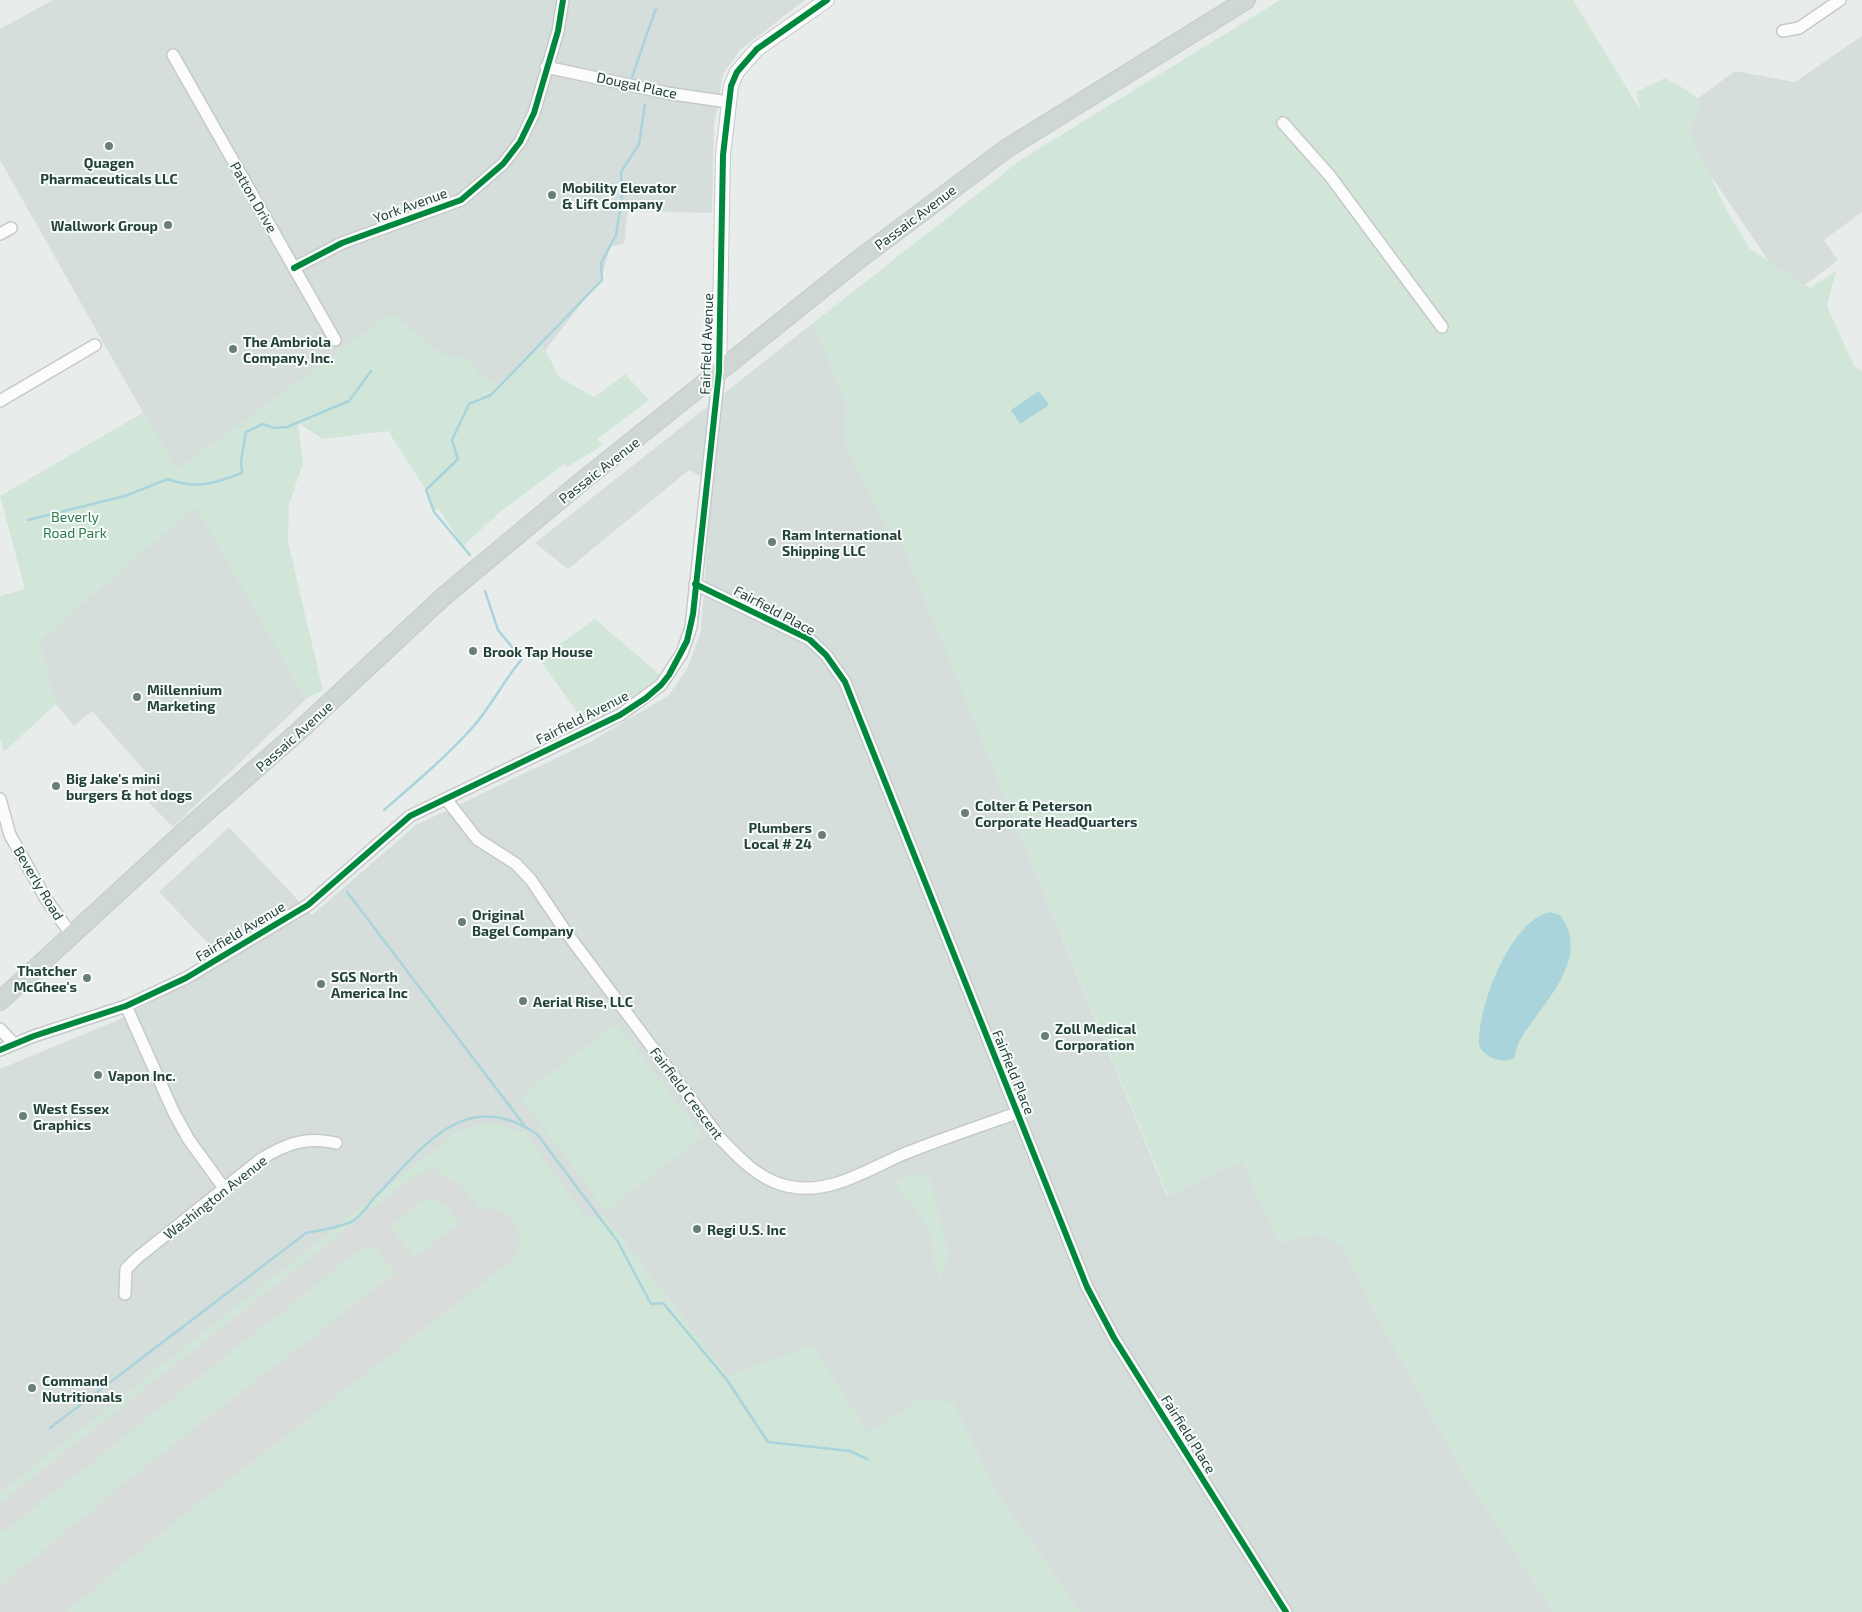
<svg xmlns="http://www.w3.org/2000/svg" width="1862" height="1612" font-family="'Exo 2',sans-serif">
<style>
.built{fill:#d6dedb}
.green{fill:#d1e6d8}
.water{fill:#a9d4db}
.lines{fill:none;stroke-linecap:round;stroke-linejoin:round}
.stream{stroke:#a9d4db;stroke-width:2.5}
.taxiway{stroke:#d8dddc;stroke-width:25}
.runway{stroke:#d8dddc;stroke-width:62}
.minor-casing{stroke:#c5cac8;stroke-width:14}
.tertiary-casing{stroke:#c5cac8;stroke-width:16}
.primary-casing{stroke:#c3ccc9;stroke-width:20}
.minor{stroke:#fcfcfc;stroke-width:11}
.tertiary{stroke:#fcfcfc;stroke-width:14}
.primary{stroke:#cfd7d5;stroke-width:18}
.cycleway-casing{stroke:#f7fbf9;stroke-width:9}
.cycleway{stroke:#00873e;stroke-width:6}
.poi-dot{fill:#697e78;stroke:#f7fbf9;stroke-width:2}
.labels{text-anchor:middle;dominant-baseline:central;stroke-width:4;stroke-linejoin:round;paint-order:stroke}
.street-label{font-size:14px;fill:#24423a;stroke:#f7fbf9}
.poi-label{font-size:14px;font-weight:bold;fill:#24423a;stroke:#f7fbf9;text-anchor:start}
.park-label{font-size:14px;fill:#2d7a4b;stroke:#f7fbf9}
</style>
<rect width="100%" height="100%" fill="#e8edeb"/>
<g class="built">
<path d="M53,0H805L740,50L723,74L714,125L712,213L628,211L624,244L610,247L602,277L512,393L439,358L391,315L176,471L0,160V29Z"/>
<path d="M1862,36V212L1824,240L1838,260L1792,295L1685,138L1682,110L1735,71L1795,82Z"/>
<path d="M813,323L1167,1196L1268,1148L1319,1233L1344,1247L1377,1316L1467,1479L1554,1612H1080L997,1493L953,1403L983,1612H0V1069L118,1020L225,961L159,892L229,827L312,915L416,825L590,742L669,695L688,667L701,631L712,482L689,470L568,569L535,543Z"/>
<path d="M193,500L306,699L173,827L137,791L150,777L92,711L74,726L56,704L39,641Z"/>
</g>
<g class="green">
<path d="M1280,0H1573L1641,111L1636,92L1665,78L1683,88L1702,102L1689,131L1727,211L1750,249L1810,288L1836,271L1827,306L1854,366L1862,371V1612H1554L1467,1479L1377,1316L1344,1247L1319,1233L1279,1244L1242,1161L1168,1196L902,544L893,542L844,441L846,405L813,323L1022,159Z"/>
<path d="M391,314L444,355L470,360L479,374L499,386L542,343L559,377L594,397L625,374L649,400L597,439L603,445L567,467L565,463L500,512L463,546L438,508L434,512L426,490L388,431L323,439L298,423L303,463L289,505L288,542L323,690L306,699L196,506L39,641L56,704L4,752L0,738V596L25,589L0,496L144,412L177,470Z"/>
<path d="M595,619L661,676L620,706L586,724L539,659Z"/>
<path d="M616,1024L703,1136L606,1211L520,1097Z"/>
<path d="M480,1125H498L525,1133L586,1218L605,1216L728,1376L812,1345L868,1433L922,1398L953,1403L997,1493L1080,1612H48L505,1249L434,1164L0,1508V1493L456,1133Z"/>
<path d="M909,1174L929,1175L949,1256L939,1280L933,1254L931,1232L895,1183Z"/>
<path d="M429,1195C446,1198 453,1209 462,1223C461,1238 456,1243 445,1251C439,1256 433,1261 425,1261C408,1261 388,1240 393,1221C395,1214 403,1210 409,1205C416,1200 420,1196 429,1195Z"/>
<path d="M370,1246C395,1256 405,1277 387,1299L0,1604V1530L345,1256L360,1247Z"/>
</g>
<g class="water">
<path d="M1039,391L1049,405L1020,424L1011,410Z"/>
<path d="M1550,912L1560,915C1593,959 1541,1004 1520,1040C1517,1045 1516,1052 1514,1058C1502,1064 1484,1058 1479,1045C1477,1008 1510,920 1550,912Z"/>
</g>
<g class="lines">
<g class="stream">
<path d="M632,77L656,8"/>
<path d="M28,520L125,496L168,479C196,490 215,483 242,473L241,461L246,432L263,424L274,428L287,427L349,401L371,371"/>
<path d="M470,555L434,512L426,490L458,459L452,440L469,404L491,395L602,280L601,263L616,235L622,196L621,172L639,144L645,105"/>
<path d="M384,810C414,784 445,758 472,728C491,707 503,681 522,659L498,630L485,591"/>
<path d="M347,892L524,1125"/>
<path d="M50,1428L306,1233C320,1230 338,1228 351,1222C360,1218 368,1205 375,1197C422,1149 463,1085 537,1134L618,1242L651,1304L663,1303L727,1380L768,1442L850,1451L867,1459"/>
</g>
<g class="taxiway">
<path d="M372,1224L424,1290"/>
<path d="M0,1519L417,1189C447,1173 472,1220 488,1240"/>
</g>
<path class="runway" d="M17,1612L160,1494L488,1240"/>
<g class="minor-casing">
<g id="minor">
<path d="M1783,31L1799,28L1840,0"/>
<path d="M173,55L335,340"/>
<path d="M546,67L667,93L728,102"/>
<path d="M1283,123L1330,176L1442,327"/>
<path d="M0,234L11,228"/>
<path d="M294,268L342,243L461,200L503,164L520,142L534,113L558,31L563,0"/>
<path d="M0,401L95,345"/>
<path d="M695,584L809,639L826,655L845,682L1087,1287L1114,1338L1286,1612"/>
<path d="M0,799L10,835L46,899L73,937"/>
<path d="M446,799L477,839L516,864L531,880L566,932L720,1138C738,1157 759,1180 787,1186C830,1196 868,1169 906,1153C942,1139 980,1126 1017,1113"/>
<path d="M126,1006L174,1113L189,1140L224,1188"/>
<path d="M0,1029L14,1044"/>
<path d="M0,1050L34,1036L126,1006L186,978L308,905L410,816L620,715L661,685L682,653L691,627L719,372"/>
<path d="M125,1294L126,1269L137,1258L261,1159C286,1144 306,1136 336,1143"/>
</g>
</g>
<g class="tertiary-casing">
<path id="tertiary" d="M719,372L723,155L731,86L737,72L757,49L827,0"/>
</g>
<g class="primary-casing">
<path id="primary" d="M0,1001L187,829L298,732L443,597L580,483L858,260L1006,149L1246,0"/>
</g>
<use href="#minor" class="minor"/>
<use href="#tertiary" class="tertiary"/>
<use href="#primary" class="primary"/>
<g class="cycleway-casing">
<g id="cycleway">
<path d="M294,268L342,243L461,200L503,164L520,142L534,113L558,31L563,0"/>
<path d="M695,584L809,639L826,655L845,682L1087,1287L1114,1338L1286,1612"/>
<path d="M0,1050L34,1036L126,1006L186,978L308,905L410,816L620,715L646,698L661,685L669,675L687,641L693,614L719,372L723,155L731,86L737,72L757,49L827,0"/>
</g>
</g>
<use href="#cycleway" class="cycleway"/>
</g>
<g class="poi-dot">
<circle cx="109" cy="146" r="5"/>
<circle cx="552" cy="195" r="5"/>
<circle cx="168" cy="225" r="5"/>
<circle cx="233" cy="349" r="5"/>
<circle cx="772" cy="542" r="5"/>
<circle cx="473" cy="651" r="5"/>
<circle cx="137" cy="697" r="5"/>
<circle cx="56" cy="786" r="5"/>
<circle cx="965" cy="813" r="5"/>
<circle cx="822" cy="835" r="5"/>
<circle cx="462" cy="922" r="5"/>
<circle cx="87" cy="978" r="5"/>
<circle cx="321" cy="984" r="5"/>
<circle cx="523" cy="1001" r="5"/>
<circle cx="1045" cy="1036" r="5"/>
<circle cx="98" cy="1075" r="5"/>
<circle cx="23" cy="1116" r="5"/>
<circle cx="697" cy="1229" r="5"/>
<circle cx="32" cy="1388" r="5"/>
</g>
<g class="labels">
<g class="street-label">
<text transform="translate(637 85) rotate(12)">Dougal Place</text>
<text transform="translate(254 197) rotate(60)">Patton Drive</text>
<text transform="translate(410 205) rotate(-20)">York Avenue</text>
<text transform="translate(915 217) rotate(-37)">Passaic Avenue</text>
<text transform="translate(706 344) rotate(-88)">Fairfield Avenue</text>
<text transform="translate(599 470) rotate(-38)">Passaic Avenue</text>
<text transform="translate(775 610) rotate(28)">Fairfield Place</text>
<text transform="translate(582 717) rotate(-27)">Fairfield Avenue</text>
<text transform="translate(294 736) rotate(-42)">Passaic Avenue</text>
<text transform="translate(39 883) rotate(59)">Beverly Road</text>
<text transform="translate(240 931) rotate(-31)">Fairfield Avenue</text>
<text transform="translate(1014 1072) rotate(68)">Fairfield Place</text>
<text transform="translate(687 1093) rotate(53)">Fairfield Crescent</text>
<text transform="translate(215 1197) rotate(-38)">Washington Avenue</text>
<text transform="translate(1189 1434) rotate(58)">Fairfield Place</text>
</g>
<g class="poi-label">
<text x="109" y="162" text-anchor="middle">Quagen<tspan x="109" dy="16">Pharmaceuticals LLC</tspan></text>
<text x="562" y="187">Mobility Elevator<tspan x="562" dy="16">&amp; Lift Company</tspan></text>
<text x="158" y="225" text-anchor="end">Wallwork Group</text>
<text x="243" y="341">The Ambriola<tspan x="243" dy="16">Company, Inc.</tspan></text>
<text x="782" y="534">Ram International<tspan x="782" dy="16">Shipping LLC</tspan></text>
<text x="483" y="651">Brook Tap House</text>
<text x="147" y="689">Millennium<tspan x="147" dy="16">Marketing</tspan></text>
<text x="66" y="778">Big Jake's mini<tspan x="66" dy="16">burgers &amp; hot dogs</tspan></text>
<text x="975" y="805">Colter &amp; Peterson<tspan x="975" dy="16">Corporate HeadQuarters</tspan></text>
<text x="812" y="827" text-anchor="end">Plumbers<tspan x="812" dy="16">Local # 24</tspan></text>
<text x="472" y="914">Original<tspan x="472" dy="16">Bagel Company</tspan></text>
<text x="77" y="970" text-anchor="end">Thatcher<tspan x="77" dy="16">McGhee's</tspan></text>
<text x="331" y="976">SGS North<tspan x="331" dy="16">America Inc</tspan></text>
<text x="533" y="1001">Aerial Rise, LLC</text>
<text x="1055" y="1028">Zoll Medical<tspan x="1055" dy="16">Corporation</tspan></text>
<text x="108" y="1075">Vapon Inc.</text>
<text x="33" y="1108">West Essex<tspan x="33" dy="16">Graphics</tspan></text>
<text x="707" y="1229">Regi U.S. Inc</text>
<text x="42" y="1380">Command<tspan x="42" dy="16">Nutritionals</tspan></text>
</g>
<g class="park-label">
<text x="75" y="516">Beverly<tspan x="75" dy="16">Road Park</tspan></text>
</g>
</g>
</svg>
